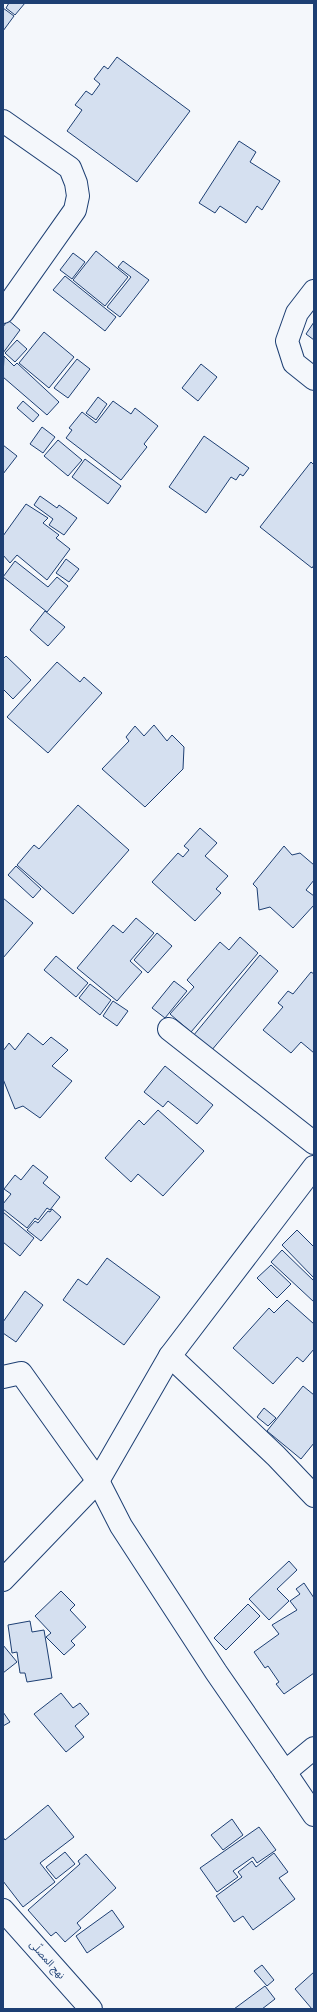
<svg xmlns="http://www.w3.org/2000/svg" width="317" height="2012" font-family="Signika,'Noto Sans Arabic',sans-serif">
<style>
.building{fill:#d5e0f0;stroke:#1d3f73}
.lines{fill:none;stroke-linecap:round;stroke-linejoin:round}
.minor-casing{stroke:#1d3f73;stroke-width:24}
.minor{stroke:#f4f7fb;stroke-width:22}
.labels{text-anchor:middle;dominant-baseline:central;stroke-width:3;stroke-linejoin:round;paint-order:stroke}
.street-label{font-size:10px;fill:#1d3f73;stroke:#f4f7fb}
</style>
<rect width="100%" height="100%" fill="#f4f7fb"/>
<g class="building">
<path d="M9,3H25L15,15L6,8Z"/>
<path d="M3,8L14,16L3,31Z"/>
<path d="M117,57L190,111L137,182L67,131L82,110L75,105L86,91L92,95L100,84L94,79L104,66L108,69Z"/>
<path d="M239,141L256,152L250,162L280,181L262,210L257,206L246,223L220,206L215,213L199,203Z"/>
<path d="M96,251L128,277L105,306L73,280Z"/>
<path d="M73,253L85,262L72,279L60,270Z"/>
<path d="M123,261L149,280L120,317L107,307L131,277L118,267Z"/>
<path d="M65,276L116,317L105,331L53,290Z"/>
<path d="M8,320L20,330L3,353V327Z"/>
<path d="M314,322V340L306,334Z"/>
<path d="M44,332L74,357L49,388L19,363Z"/>
<path d="M17,340L27,349L15,362L5,353Z"/>
<path d="M4,356L14,366L17,363L59,402L47,415L3,377Z"/>
<path d="M77,359L90,369L68,398L54,388Z"/>
<path d="M201,364L217,377L198,401L182,388Z"/>
<path d="M98,397L107,404L96,420L86,413Z"/>
<path d="M23,401L39,415L33,422L17,408Z"/>
<path d="M113,401L131,414L135,408L158,426L144,444L147,447L121,480L66,438L72,430L69,428L82,412L96,423Z"/>
<path d="M42,427L55,437L43,453L30,444Z"/>
<path d="M204,436L249,468L243,476L240,474L236,480L231,477L206,513L169,487Z"/>
<path d="M58,440L82,460L68,476L44,456Z"/>
<path d="M3,445L17,456L3,474Z"/>
<path d="M85,459L121,486L108,504L72,477Z"/>
<path d="M311,462L314,465V565L312,568L260,527Z"/>
<path d="M40,496L57,508L59,505L77,518L64,535L49,525L53,519L34,505Z"/>
<path d="M26,504L48,518L43,523L59,535L56,538L70,549L47,580L17,555L10,563L3,555V536Z"/>
<path d="M66,559L79,569L69,582L56,573Z"/>
<path d="M15,561L48,587L57,577L68,586L47,612L3,577Z"/>
<path d="M45,611L65,627L48,646L30,630Z"/>
<path d="M6,656L31,680L13,699L3,689V659Z"/>
<path d="M57,662L80,682L84,677L102,693L48,753L7,717Z"/>
<path d="M154,725L167,741L172,735L184,747L183,769L145,807L102,769L129,741L126,737L135,726L144,736Z"/>
<path d="M78,805L129,850L73,914L17,865L34,845L39,849Z"/>
<path d="M200,828L217,843L205,856L228,876L216,889L221,893L195,921L152,882L178,853L183,857L189,850L184,846Z"/>
<path d="M284,846L292,855L300,853L314,865V880L306,890L314,896V905L293,928L270,907L259,910L257,888L253,884Z"/>
<path d="M16,866L41,889L33,898L8,875Z"/>
<path d="M3,898L33,923L3,958Z"/>
<path d="M136,918L154,933L130,961L142,972L117,1001L77,968L113,925L123,933Z"/>
<path d="M157,933L172,946L148,973L134,960Z"/>
<path d="M240,937L258,953L191,1032L170,1014L194,987L187,980L220,942L229,950Z"/>
<path d="M260,955L278,971L211,1051L193,1036Z"/>
<path d="M56,956L88,983L76,997L44,970Z"/>
<path d="M311,972L314,974V1053L301,1042L291,1053L263,1030L283,1007L278,1003L288,991L293,994Z"/>
<path d="M174,981L187,991L165,1018L152,1008Z"/>
<path d="M90,984L111,1000L100,1015L79,998Z"/>
<path d="M113,1001L128,1011L117,1026L103,1016Z"/>
<path d="M28,1033L43,1045L51,1037L68,1050L52,1066L72,1081L40,1118L23,1106L15,1109L3,1079V1051L9,1043L15,1050Z"/>
<path d="M165,1066L213,1105L197,1124L168,1101L163,1107L144,1092Z"/>
<path d="M158,1110L204,1151L163,1196L138,1174L131,1182L105,1158L139,1120L144,1125Z"/>
<path d="M33,1165L48,1177L43,1183L60,1197L50,1210L47,1208L38,1220L35,1218L27,1228L3,1209V1204L11,1194L4,1189L15,1175L21,1180Z"/>
<path d="M52,1209L61,1217L41,1241L27,1230L35,1221L38,1223L48,1211L50,1212Z"/>
<path d="M3,1212L34,1238L20,1256L3,1242Z"/>
<path d="M297,1230L314,1247V1278L282,1245Z"/>
<path d="M282,1250L314,1281V1302L271,1262Z"/>
<path d="M107,1258L160,1297L124,1345L63,1300L78,1279L87,1285Z"/>
<path d="M271,1265L291,1284L277,1298L257,1278Z"/>
<path d="M25,1291L43,1305L16,1342L3,1333V1322Z"/>
<path d="M287,1300L314,1324V1349L303,1362L297,1357L273,1384L233,1348L269,1308L274,1313Z"/>
<path d="M303,1386L314,1395V1443L301,1459L267,1431Z"/>
<path d="M264,1408L276,1418L268,1426L257,1417Z"/>
<path d="M289,1561L297,1570L277,1589L289,1601L269,1620L249,1599Z"/>
<path d="M304,1583L314,1598V1673L284,1694L276,1684L279,1682L268,1666L265,1668L254,1652L279,1634L272,1625L297,1610L290,1601L300,1594L296,1589Z"/>
<path d="M61,1591L75,1605L70,1610L86,1627L71,1641L75,1645L64,1655L46,1637L51,1633L35,1616Z"/>
<path d="M248,1604L260,1616L226,1650L214,1638Z"/>
<path d="M30,1621L32,1632L44,1630L52,1678L27,1682L25,1673H20L17,1652L12,1653L8,1625Z"/>
<path d="M3,1645L17,1662L3,1673Z"/>
<path d="M61,1693L73,1708L80,1703L89,1714L75,1726L84,1737L66,1752L34,1714Z"/>
<path d="M3,1712L10,1722L3,1726Z"/>
<path d="M48,1805L74,1837L40,1863L55,1882L23,1907L3,1881V1837L5,1840Z"/>
<path d="M232,1819L243,1835L223,1850L211,1835Z"/>
<path d="M259,1827L276,1850L257,1863L253,1857L233,1871L238,1877L217,1892L200,1868Z"/>
<path d="M65,1852L75,1864L56,1879L46,1867Z"/>
<path d="M274,1853L288,1872L279,1878L295,1899L253,1930L243,1916L234,1922L216,1896L242,1877L238,1872L252,1861L256,1867Z"/>
<path d="M86,1854L116,1888L77,1923L81,1928L65,1942L56,1932L51,1936L28,1910L80,1864L78,1861Z"/>
<path d="M112,1910L124,1927L87,1953L76,1936Z"/>
<path d="M262,1965L274,1980L267,1986L254,1971Z"/>
<path d="M314,1972V2009H312L295,1989Z"/>
<path d="M265,1986L275,1999L262,2009H234Z"/>
</g>
<g class="lines">
<g class="minor-casing">
<g id="minor">
<path d="M3,121L70,168L76,183L78,196L75,210L3,312"/>
<path d="M314,291L297,313L287,341L294,363L314,379"/>
<path d="M169,1029L314,1143"/>
<path d="M170,1356L276,1456L314,1496"/>
<path d="M3,1377L21,1373L98,1481L121,1526L216,1672L285,1772L314,1748"/>
<path d="M3,1580L98,1481L170,1356L314,1167"/>
<path d="M285,1772L314,1815"/>
<path d="M3,1910L91,2009"/>
</g>
</g>
<use href="#minor" class="minor"/>
</g>
<g class="labels">
<g class="street-label">
<text transform="translate(47 1960) rotate(48)">نهج المصلّى</text>
</g>
</g>
<rect width="317" height="2012" fill="none" stroke="#1d3f73" stroke-width="8"/>
</svg>
